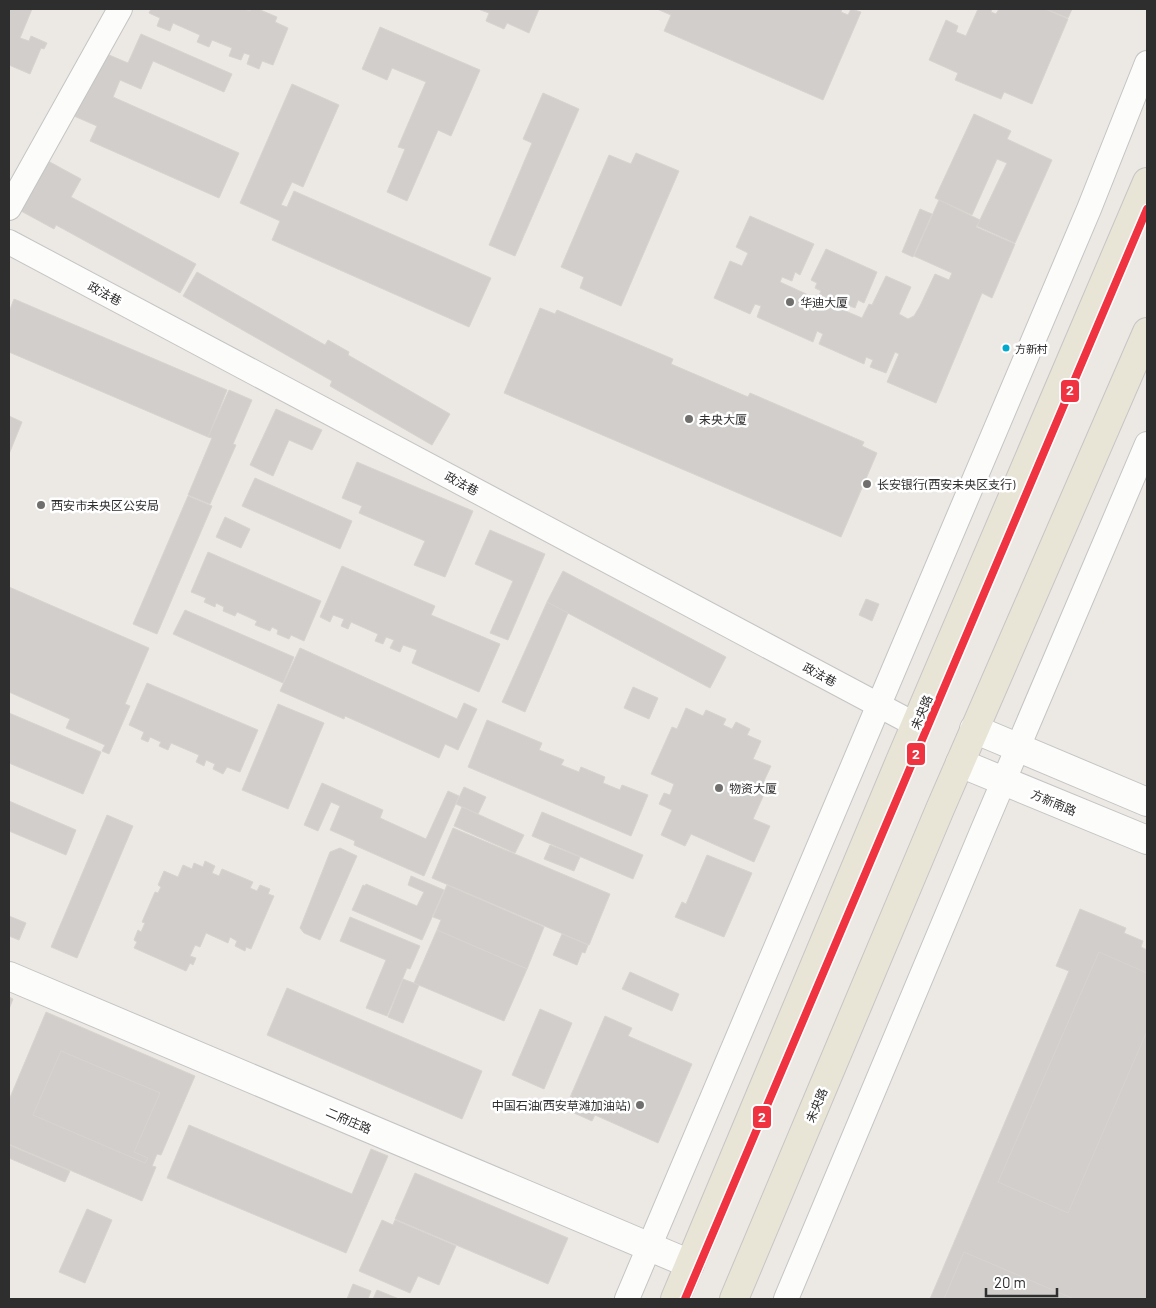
<svg xmlns="http://www.w3.org/2000/svg" width="1156" height="1308" font-family="Barlow,'Noto Sans SC',sans-serif">
<style>
.building{fill:#d1cecb;stroke:#d7d4d0;fill-rule:evenodd}
.lines{fill:none;stroke-linecap:round;stroke-linejoin:round}
.street-casing{stroke:#c5c4c5;stroke-width:26}
.secondary-casing{stroke:#c5c4c5;stroke-width:30}
.primary-casing{stroke:#c6c5c4;stroke-width:30}
.street{stroke:#fcfcfb;stroke-width:24}
.secondary{stroke:#fcfcfb;stroke-width:28}
.primary{stroke:#e8e4d6;stroke-width:28}
.metro-1-casing{stroke:#fff;stroke-width:11}
.metro-1{stroke:#ef3340;stroke-width:8}
.poi-dot{fill:#706f6e;stroke:#fff;stroke-width:2}
.bus-dot{fill:#00a9ce;stroke:#fff;stroke-width:2}
.labels{text-anchor:middle;dominant-baseline:central;stroke-width:5;stroke-linejoin:round;paint-order:stroke}
.bus-label{font-size:11px;fill:#2e2e2e;stroke:#fff;text-anchor:start}
.street-label{font-size:12px;fill:#2e2e2e;stroke:#fff}
.poi-label{font-size:12px;fill:#2e2e2e;stroke:#fff;text-anchor:start}
.line-badge{stroke:#fff;stroke-width:2}
.badge-label{font-size:14px;text-anchor:middle;font-weight:bold;fill:#fff}
</style>
<rect width="100%" height="100%" fill="#ece8e4"/>
<g class="building">
<path d="M9,9H32L20,38L29,41L31,36L47,43L44,49L41,48L30,74L9,65Z"/>
<path d="M151,9H244L250,11L251,9H258L277,17L275,22L288,28L273,65L262,61L259,69L247,64L250,55L244,53L241,60L229,56L232,48L212,40L209,47L197,42L200,35L173,23L170,31L157,26L160,18L149,13Z"/>
<path d="M478,9H539L529,33L507,23L504,29L486,21L489,13Z"/>
<path d="M657,9H842L841,12L848,15L851,9L861,12L823,100L664,31L671,15Z"/>
<path d="M978,9H992L991,12L996,14L999,9H1045L1068,19L1032,104L1004,92L1001,99L955,80L958,73L929,60L946,20L958,26L956,32L966,36Z"/>
<path d="M1046,9H1072L1068,18Z"/>
<path d="M380,27L480,70L451,136L438,130L407,201L387,192L405,149L398,147L426,82L392,68L387,80L362,69Z"/>
<path d="M141,34L232,74L224,92L153,61L141,89L120,80L113,97L239,153L219,198L90,141L97,126L74,116L102,52L128,63Z"/>
<path d="M292,84L339,105L303,187L292,182L281,205L287,207L294,191L491,278L469,327L272,240L280,221L240,203Z"/>
<path d="M543,93L579,109L515,256L489,245L532,143L523,139Z"/>
<path d="M974,114L1011,131L1007,139L1052,160L1015,243L977,226L1007,163L997,159L972,215L935,198Z"/>
<path d="M636,153L679,171L621,306L580,288L584,277L561,267L609,155L631,164Z"/>
<path d="M48,161L81,179L71,197L196,264L180,293L56,225L54,229L21,211Z"/>
<path d="M939,200L980,220L976,227L1015,244L992,298L982,293L936,403L887,382L899,354L895,352L886,373L870,367L873,360L866,357L864,364L819,344L823,334L817,331L813,342L757,317L761,306L755,304L750,314L714,298L730,261L742,266L748,253L736,247L750,216L814,244L800,275L795,272L792,281L782,277L780,282L817,299L821,291L815,288L817,283L811,280L826,249L877,272L864,303L858,300L855,308L845,304L843,310L862,318L869,304L872,305L886,276L911,287L899,314L908,319L914,316L920,306L935,274L949,280L952,273L914,256Z"/>
<path d="M920,209L932,214L913,257L902,252Z"/>
<path d="M197,272L325,345L328,340L349,352L348,355L450,414L432,445L330,386L332,381L183,296Z"/>
<path d="M14,299L227,390L208,437L9,352V312Z"/>
<path d="M540,308L555,314L557,310L673,359L671,364L748,397L750,393L864,442L862,446L877,453L841,537L504,393Z"/>
<path d="M229,390L252,400L233,444L236,445L210,504L188,495L212,438L208,437Z"/>
<path d="M276,409L322,430L312,450L289,440L273,476L250,465Z"/>
<path d="M9,416L22,422L9,454Z"/>
<path d="M357,462L473,511L445,577L414,565L425,541L359,513L362,506L342,498Z"/>
<path d="M255,478L352,521L340,549L242,506Z"/>
<path d="M188,496L212,506L157,634L133,624Z"/>
<path d="M225,517L250,529L241,548L216,537Z"/>
<path d="M490,530L545,554L508,640L490,633L513,581L475,564Z"/>
<path d="M208,552L321,601L304,641L291,635L289,639L277,634L278,630L272,627L270,631L255,625L257,621L237,612L235,616L223,611L224,607L216,603L215,607L204,602L206,598L191,592Z"/>
<path d="M342,566L435,606L431,615L500,644L479,692L412,663L417,650L403,645L400,652L390,648L394,640L386,637L383,644L375,641L378,634L351,622L348,629L341,626L344,619L333,615L330,622L320,617Z"/>
<path d="M563,571L726,657L710,688L547,602Z"/>
<path d="M9,587L149,648L125,704L130,706L109,754L102,751L105,745L66,728L70,719L9,692Z"/>
<path d="M866,599L879,604L872,621L859,615Z"/>
<path d="M547,602L568,613L525,712L502,702Z"/>
<path d="M185,610L294,657L283,683L173,634Z"/>
<path d="M300,648L457,719L464,703L477,709L458,750L445,744L439,758L345,716L344,719L280,691Z"/>
<path d="M147,683L258,730L240,772L227,767L223,774L213,769L215,764L206,760L204,766L196,762L199,755L171,743L168,750L159,746L161,742L150,737L148,742L141,739L144,732L129,725Z"/>
<path d="M633,687L658,698L649,719L624,708Z"/>
<path d="M278,704L324,723L288,809L242,790Z"/>
<path d="M686,708L703,716L706,710L726,719L723,725L732,729L736,722L750,729L747,735L761,741L753,759L771,766L764,781L769,783L753,819L770,826L754,862L691,834L685,846L661,835L672,810L659,804L664,793L670,795L674,784L651,774L672,727L677,729Z"/>
<path d="M9,713L101,752L83,794L9,763Z"/>
<path d="M487,720L542,743L539,750L564,760L561,765L579,772L581,767L605,777L603,783L620,790L622,785L648,795L631,836L468,767Z"/>
<path d="M322,783L383,810L380,818L426,839L448,791L459,796L424,876L354,845L355,841L330,830L340,806L331,802L318,831L304,825Z"/>
<path d="M464,787L486,797L478,814L456,804Z"/>
<path d="M9,801L76,830L66,855L9,831Z"/>
<path d="M462,807L524,835L515,853L454,826Z"/>
<path d="M542,812L643,855L633,879L532,836Z"/>
<path d="M107,815L133,826L77,958L51,947Z"/>
<path d="M453,828L610,894L589,945L432,878Z"/>
<path d="M550,845L580,857L574,871L544,859Z"/>
<path d="M340,848L357,856L320,940L304,933L300,928L330,852Z"/>
<path d="M707,855L752,873L724,937L675,917L682,902L686,904Z"/>
<path d="M205,861L215,866L212,873L219,876L222,869L253,882L250,888L257,891L260,885L270,889L268,894L274,896L251,949L246,947L245,951L235,946L237,941L230,937L228,943L206,933L200,947L195,945L190,956L196,958L193,965L190,963L186,971L134,948L137,942L134,940L138,930L141,932L145,923L142,922L155,892L158,893L161,887L158,885L164,871L178,877L183,865L192,869L194,863L203,867Z"/>
<path d="M411,876L444,890L422,940L352,910L363,885L365,886L366,884L417,906L424,892L408,885Z"/>
<path d="M447,885L544,927L527,969L437,930L441,920L433,917Z"/>
<path d="M1080,909L1126,928L1124,933L1143,941L1141,947L1147,950V1299H930L1069,971L1056,966Z"/>
<path d="M9,916L26,923L19,940L9,936Z"/>
<path d="M350,917L420,946L410,969L407,968L387,1016L366,1008L386,960L340,941Z"/>
<path d="M437,930L527,969L504,1021L414,983Z"/>
<path d="M562,934L588,945L585,953L582,952L577,965L553,955Z"/>
<path d="M1099,952L1147,973V1031L1068,1213L998,1182Z"/>
<path d="M630,972L679,994L672,1011L622,989Z"/>
<path d="M403,979L419,985L403,1023L388,1017Z"/>
<path d="M287,988L482,1071L462,1119L267,1035Z"/>
<path d="M9,997L13,999L9,1009Z"/>
<path d="M540,1009L572,1023L544,1089L512,1075Z"/>
<path d="M46,1012L195,1076L161,1155L157,1154L152,1166L156,1167L142,1201L9,1144V1100ZM61,1051L160,1093L134,1152L148,1158L145,1163L33,1115Z"/>
<path d="M605,1016L632,1028L628,1036L692,1064L658,1143L595,1115L592,1121L565,1109Z"/>
<path d="M61,1051L160,1093L134,1152L148,1158L145,1163L33,1115Z"/>
<path d="M189,1125L352,1194L371,1149L388,1156L346,1253L167,1178Z"/>
<path d="M9,1145L70,1171L65,1182L9,1158Z"/>
<path d="M415,1173L568,1238L548,1284L395,1219Z"/>
<path d="M87,1209L112,1220L85,1283L59,1272Z"/>
<path d="M382,1220L393,1225L395,1220L456,1246L439,1285L418,1276L410,1293L359,1271Z"/>
<path d="M964,1252L1074,1299H944Z"/>
<path d="M353,1284L371,1291L368,1299H347Z"/>
<path d="M377,1290L399,1299H373Z"/>
</g>
<g class="lines">
<g class="street-casing">
<g id="street">
<path d="M9,208L120,9"/>
<path d="M9,242L916,725"/>
<path d="M627,1299L1089,209L1147,63"/>
<path d="M786,1299L984,827L1147,444"/>
</g>
</g>
<g class="secondary-casing">
<g id="secondary">
<path d="M974,729L1147,802"/>
<path d="M960,763L1147,840"/>
<path d="M9,976L690,1264"/>
</g>
</g>
<g class="primary-casing">
<g id="primary">
<path d="M675,1299L900,761L1147,182"/>
<path d="M734,1299L940,809L1147,332"/>
</g>
</g>
<use href="#street" class="street"/>
<use href="#secondary" class="secondary"/>
<use href="#primary" class="primary"/>
<g class="metro-1-casing">
<path id="metro-1" d="M685,1299L1147,209"/>
</g>
<use href="#metro-1" class="metro-1"/>
</g>
<g class="poi-dot">
<circle cx="790" cy="302" r="5"/>
<circle cx="689" cy="419" r="5"/>
<circle cx="867" cy="484" r="5"/>
<circle cx="41" cy="505" r="5"/>
<circle cx="719" cy="788" r="5"/>
<circle cx="640" cy="1105" r="5"/>
</g>
<circle class="bus-dot" cx="1006" cy="348" r="4.5"/>
<g class="labels">
<g class="bus-label">
<text x="1015" y="348">方新村</text>
</g>
<g class="street-label">
<text transform="translate(105 293) rotate(28)">政法巷</text>
<text transform="translate(462 483) rotate(28)">政法巷</text>
<text transform="translate(820 674) rotate(28)">政法巷</text>
<text transform="translate(921 712) rotate(-67)">未央路</text>
<text transform="translate(1054 802) rotate(23)">方新南路</text>
<text transform="translate(816 1105) rotate(-67)">未央路</text>
<text transform="translate(349 1120) rotate(23)">二府庄路</text>
</g>
<g class="poi-label">
<text x="800" y="302">华迪大厦</text>
<text x="699" y="419">未央大厦</text>
<text x="877" y="484">长安银行(西安未央区支行)</text>
<text x="51" y="505">西安市未央区公安局</text>
<text x="729" y="788">物资大厦</text>
<text x="630" y="1105" text-anchor="end">中国石油(西安草滩加油站)</text>
</g>
</g>
<g class="line-badge">
<rect x="1060" y="379" width="20" height="24" rx="5" fill="#ef3340"/>
<rect x="906" y="742" width="20" height="24" rx="5" fill="#ef3340"/>
<rect x="752" y="1105" width="20" height="24" rx="5" fill="#ef3340"/>
</g>
<g class="badge-label">
<text x="1070" y="395">2</text>
<text x="916" y="759">2</text>
<text x="762" y="1122">2</text>
</g>
<rect width="1156" height="1308" fill="none" stroke="#2e2e2e" stroke-width="20"/>
<path d="M986 1288v8h71v-8" fill="none" stroke="#2e2e2e" stroke-width="2.5"/>
<text x="994" y="1288" font-size="15" fill="#2e2e2e" stroke="#ffffff" stroke-width="4" paint-order="stroke">20 m</text>
</svg>
